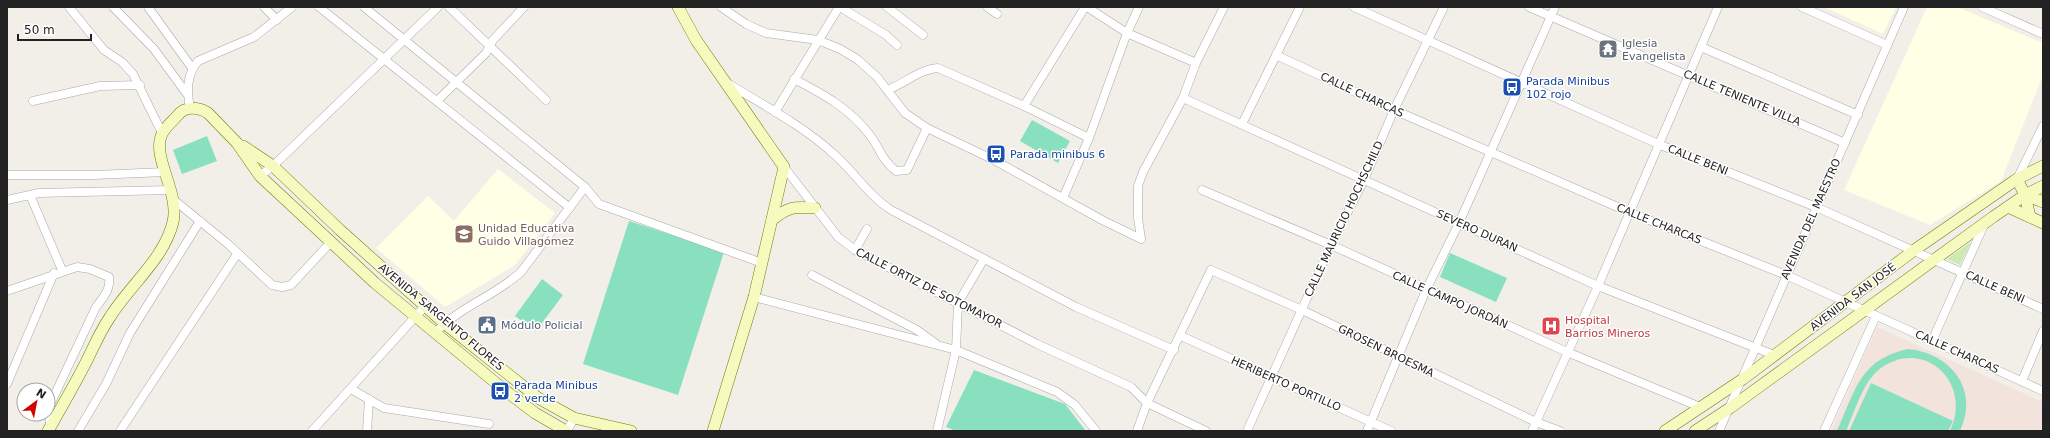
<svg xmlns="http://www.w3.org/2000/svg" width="2050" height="438" font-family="'DejaVu Sans',sans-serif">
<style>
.education{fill:#ffffe5}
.military{fill:#f3e3dd}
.grass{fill:#cdebb0}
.pitch{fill:#88e0be}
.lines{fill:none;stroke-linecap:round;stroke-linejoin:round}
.street-casing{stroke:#a9a9a9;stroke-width:9}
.secondary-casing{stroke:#707d05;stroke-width:12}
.street{stroke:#fff;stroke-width:8}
.secondary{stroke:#f7fabf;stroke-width:11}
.labels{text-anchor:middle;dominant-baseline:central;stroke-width:3;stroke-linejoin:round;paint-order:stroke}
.worship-label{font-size:11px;fill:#5b616d;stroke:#fff;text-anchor:start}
.transit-label{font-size:11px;fill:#164399;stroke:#fff;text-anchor:start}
.street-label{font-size:11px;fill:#222;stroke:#fff}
.education-label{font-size:11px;fill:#785e54;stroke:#fff;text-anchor:start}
.health-label{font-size:11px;fill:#be3a42;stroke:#fff;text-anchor:start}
.service-label{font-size:11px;fill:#4e5e75;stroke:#fff;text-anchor:start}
</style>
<rect width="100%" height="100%" fill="#f2efe9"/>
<g class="education">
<path d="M1824,7H1896L1883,34Z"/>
<path d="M1927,7H1957L2043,43V75L2001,181L1930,225L1844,190Z"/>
<path d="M498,169L555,213L515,265L445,307L376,248L428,196L454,221Z"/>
</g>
<path class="military" d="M1877,327L2043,402V431H1831Z"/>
<path class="grass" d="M1971,242L1960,265L1947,259Z"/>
<g class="pitch">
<path d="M1032,120L1070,141L1058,163L1020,141Z"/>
<path d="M207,136L217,161L182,174L173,150Z"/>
<path d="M629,221L724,252L678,395L583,364Z"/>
<path d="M1450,253L1507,278L1496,302L1440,277Z"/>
<path d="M542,279L563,295L536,331L515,316Z"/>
<path d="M1908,349C1950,353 1980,389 1960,431H1950C1973,384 1925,337 1881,368C1863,381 1855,411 1846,431H1837C1856,390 1859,360 1908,349Z"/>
<path d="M974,370L1065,404L1086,431H956L946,427Z"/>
<path d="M1871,383L1953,421L1948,431H1849Z"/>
</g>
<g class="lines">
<g class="street-casing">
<g id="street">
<path d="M69,7L104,50L122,62L133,74L162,133"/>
<path d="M113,7L154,49L187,94"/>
<path d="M148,7L192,68"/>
<path d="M264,7L277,20"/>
<path d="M319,7L570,208"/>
<path d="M364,7L585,187L599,204L762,263"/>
<path d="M449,7L546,100"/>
<path d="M721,7L746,24L766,33L818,40L840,49L857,59L877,77L905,113L927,128L994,160L1102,220L1141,239"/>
<path d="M840,7L886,35L897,45"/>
<path d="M887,7L923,35"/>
<path d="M987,7L997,14"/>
<path d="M1087,7L1127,33L1196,63"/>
<path d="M1354,7L1658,144L1816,207L2043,309"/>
<path d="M1529,7L1845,143"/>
<path d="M1802,7L1887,45"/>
<path d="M1982,7L2043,34"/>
<path d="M1701,47L1858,115"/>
<path d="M1276,55L1394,110L1629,212L1786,275L2043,391"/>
<path d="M794,79C823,94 849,108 869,134C880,148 881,159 896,171L907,170L927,128"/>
<path d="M729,84C765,106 805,127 836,156C855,173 869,196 891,210L1076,307L1174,350"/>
<path d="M887,90C904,84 920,69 938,68L1024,106L1089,138"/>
<path d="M1183,98L1598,286L1774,355"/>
<path d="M33,101L100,86L140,85"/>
<path d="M437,101L486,53L493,40L524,7"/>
<path d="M1024,106L1085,7"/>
<path d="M190,109C187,91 186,76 198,61L254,37L292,7"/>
<path d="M775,112L839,7"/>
<path d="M1242,124L1300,7"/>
<path d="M784,167L838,237L855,250L1037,344L1131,387L1147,403L1206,431"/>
<path d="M7,175H94L165,172"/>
<path d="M260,176L273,166L438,7"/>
<path d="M2017,179L2043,126"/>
<path d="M1202,190L1331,245L1567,352L1700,407"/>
<path d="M30,195L62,270"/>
<path d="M1063,198L1089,138L1127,33L1139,7"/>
<path d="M7,200L39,193L171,190"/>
<path d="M174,200L228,244L272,285L282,287L291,285L330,243"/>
<path d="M1141,239L1138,218V186L1143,172L1183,98L1196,63L1224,7"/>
<path d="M855,250L867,229"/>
<path d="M812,275L917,330L935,343"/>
<path d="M7,291L77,267L90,269L109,277C111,289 103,298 96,307L49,407L50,427"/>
<path d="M754,297L956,350L1057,392L1075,405L1096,431"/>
<path d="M435,333C459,307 495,296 521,272L585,187"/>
<path d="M1181,336L1391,431"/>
<path d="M1932,341L1984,225"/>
<path d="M2022,381L2043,331"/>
<path d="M7,384L54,273"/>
<path d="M351,389L384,408L489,424"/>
<path d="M78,431L106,384L130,333L200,221"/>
<path d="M120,431L237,254"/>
<path d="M312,431L425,306"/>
<path d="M367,431L369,399"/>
<path d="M567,431L574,418"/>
<path d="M937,431L956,350L958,303L984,259"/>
<path d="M1137,431L1147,403L1211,270L1302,310L1536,422L1560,431"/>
<path d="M1247,431L1331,245L1364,180L1394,110L1444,7"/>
<path d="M1367,431L1426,290L1459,223L1555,7"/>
<path d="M1532,431L1598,286L1718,7"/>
<path d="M1719,431L1904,7"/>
<path d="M1824,431L1876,316"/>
</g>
</g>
<g class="secondary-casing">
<g id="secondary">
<path d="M678,7L696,40L784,167L754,297L713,431"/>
<path d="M243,146L273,166L340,230L444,323L538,398L574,418L631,431"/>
<path d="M2017,179L2025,195L2030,217"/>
<path d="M2025,195L2043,202"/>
<path d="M2008,207L2043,223"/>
<path d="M772,220C789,206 794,207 815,208"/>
<path d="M48,431C60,410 72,389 83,368C92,351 99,333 110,317C130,285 164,259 173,222C180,192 151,157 162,134C165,127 173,121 178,115C185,106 198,107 208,113L237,143L260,176L375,283L502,388L535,413L566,431"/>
<path d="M1665,431L1743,379L1913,251L2017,179L2043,166"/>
<path d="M1695,431L1730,408L1993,217L2025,195L2043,186"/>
</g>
</g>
<use href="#street" class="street"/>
<use href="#secondary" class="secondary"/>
</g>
<defs>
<g id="temple-square" transform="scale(1)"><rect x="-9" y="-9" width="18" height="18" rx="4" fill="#6b7280" stroke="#fff"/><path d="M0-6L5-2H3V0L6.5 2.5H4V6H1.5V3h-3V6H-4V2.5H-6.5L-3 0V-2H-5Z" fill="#fff"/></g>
<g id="bus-square" transform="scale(1)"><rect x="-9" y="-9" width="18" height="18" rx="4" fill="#1a4fb4" stroke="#fff"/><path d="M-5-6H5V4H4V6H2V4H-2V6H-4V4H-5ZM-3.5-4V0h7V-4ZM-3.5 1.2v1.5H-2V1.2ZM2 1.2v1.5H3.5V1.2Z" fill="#fff"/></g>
<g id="school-square" transform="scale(1)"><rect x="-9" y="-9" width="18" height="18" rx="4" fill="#8d6e63" stroke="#fff"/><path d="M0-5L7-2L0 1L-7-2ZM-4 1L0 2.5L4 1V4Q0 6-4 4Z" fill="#fff"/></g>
<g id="civic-square" transform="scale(1)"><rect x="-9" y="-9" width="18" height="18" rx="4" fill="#5c6f8a" stroke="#fff"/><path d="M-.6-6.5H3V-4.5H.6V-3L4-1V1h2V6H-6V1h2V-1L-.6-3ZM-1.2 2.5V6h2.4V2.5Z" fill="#fff"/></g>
<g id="hospital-square" transform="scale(1)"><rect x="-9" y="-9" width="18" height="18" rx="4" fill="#e0444e" stroke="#fff"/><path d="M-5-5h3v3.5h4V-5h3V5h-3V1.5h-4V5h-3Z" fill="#fff"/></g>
</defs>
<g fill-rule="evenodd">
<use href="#temple-square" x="1608" y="49"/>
<use href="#bus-square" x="1512" y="87"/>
<use href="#bus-square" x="996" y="154"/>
<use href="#school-square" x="464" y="234"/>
<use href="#civic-square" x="487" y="325"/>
<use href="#hospital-square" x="1551" y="326"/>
<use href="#bus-square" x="500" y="391"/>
</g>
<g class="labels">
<g class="worship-label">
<text x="1622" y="43">Iglesia<tspan x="1622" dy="13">Evangelista</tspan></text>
</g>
<g class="transit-label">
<text x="1526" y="81">Parada Minibus<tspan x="1526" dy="13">102 rojo</tspan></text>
<text x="1010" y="154">Parada minibus 6</text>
<text x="514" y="385">Parada Minibus<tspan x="514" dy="13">2 verde</tspan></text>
</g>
<g class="street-label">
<text transform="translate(1362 95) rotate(25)">CALLE CHARCAS</text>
<text transform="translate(1742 98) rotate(23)">CALLE TENIENTE VILLA</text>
<text transform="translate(1698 160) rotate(22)">CALLE BENI</text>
<text transform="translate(1344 219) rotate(-65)">CALLE MAURICIO HOCHSCHILD</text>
<text transform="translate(1811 219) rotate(-66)">AVENIDA DEL MAESTRO</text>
<text transform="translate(1659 224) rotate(22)">CALLE CHARCAS</text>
<text transform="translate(1477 231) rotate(24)">SEVERO DURAN</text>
<text transform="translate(1995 287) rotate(24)">CALLE BENI</text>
<text transform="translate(929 288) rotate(27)">CALLE ORTIZ DE SOTOMAYOR</text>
<text transform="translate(1853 297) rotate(-37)">AVENIDA SAN JOSÉ</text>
<text transform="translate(1450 300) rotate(24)">CALLE CAMPO JORDÁN</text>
<text transform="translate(441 317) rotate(40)">AVENIDA SARGENTO FLORES</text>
<text transform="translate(1386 351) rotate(26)">GROSEN BROESMA</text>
<text transform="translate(1957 352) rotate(24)">CALLE CHARCAS</text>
<text transform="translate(1286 384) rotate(24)">HERIBERTO PORTILLO</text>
</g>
<g class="education-label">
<text x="478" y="228">Unidad Educativa<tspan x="478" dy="13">Guido Villagómez</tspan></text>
</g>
<g class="health-label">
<text x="1565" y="320">Hospital<tspan x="1565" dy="13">Barrios Mineros</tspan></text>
</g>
<g class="service-label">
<text x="501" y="325">Módulo Policial</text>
</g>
</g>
<rect width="2050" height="438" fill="none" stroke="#222222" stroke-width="16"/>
<g transform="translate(36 402) rotate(32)"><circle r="19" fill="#ffffff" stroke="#a7a7a7"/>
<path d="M0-3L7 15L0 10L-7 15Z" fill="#d40000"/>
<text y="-6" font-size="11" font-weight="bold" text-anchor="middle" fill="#222222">N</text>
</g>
<path d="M18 34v6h73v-6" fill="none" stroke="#222222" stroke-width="2"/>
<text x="24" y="34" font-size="12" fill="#222222" stroke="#ffffff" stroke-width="3" paint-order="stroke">50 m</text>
</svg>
